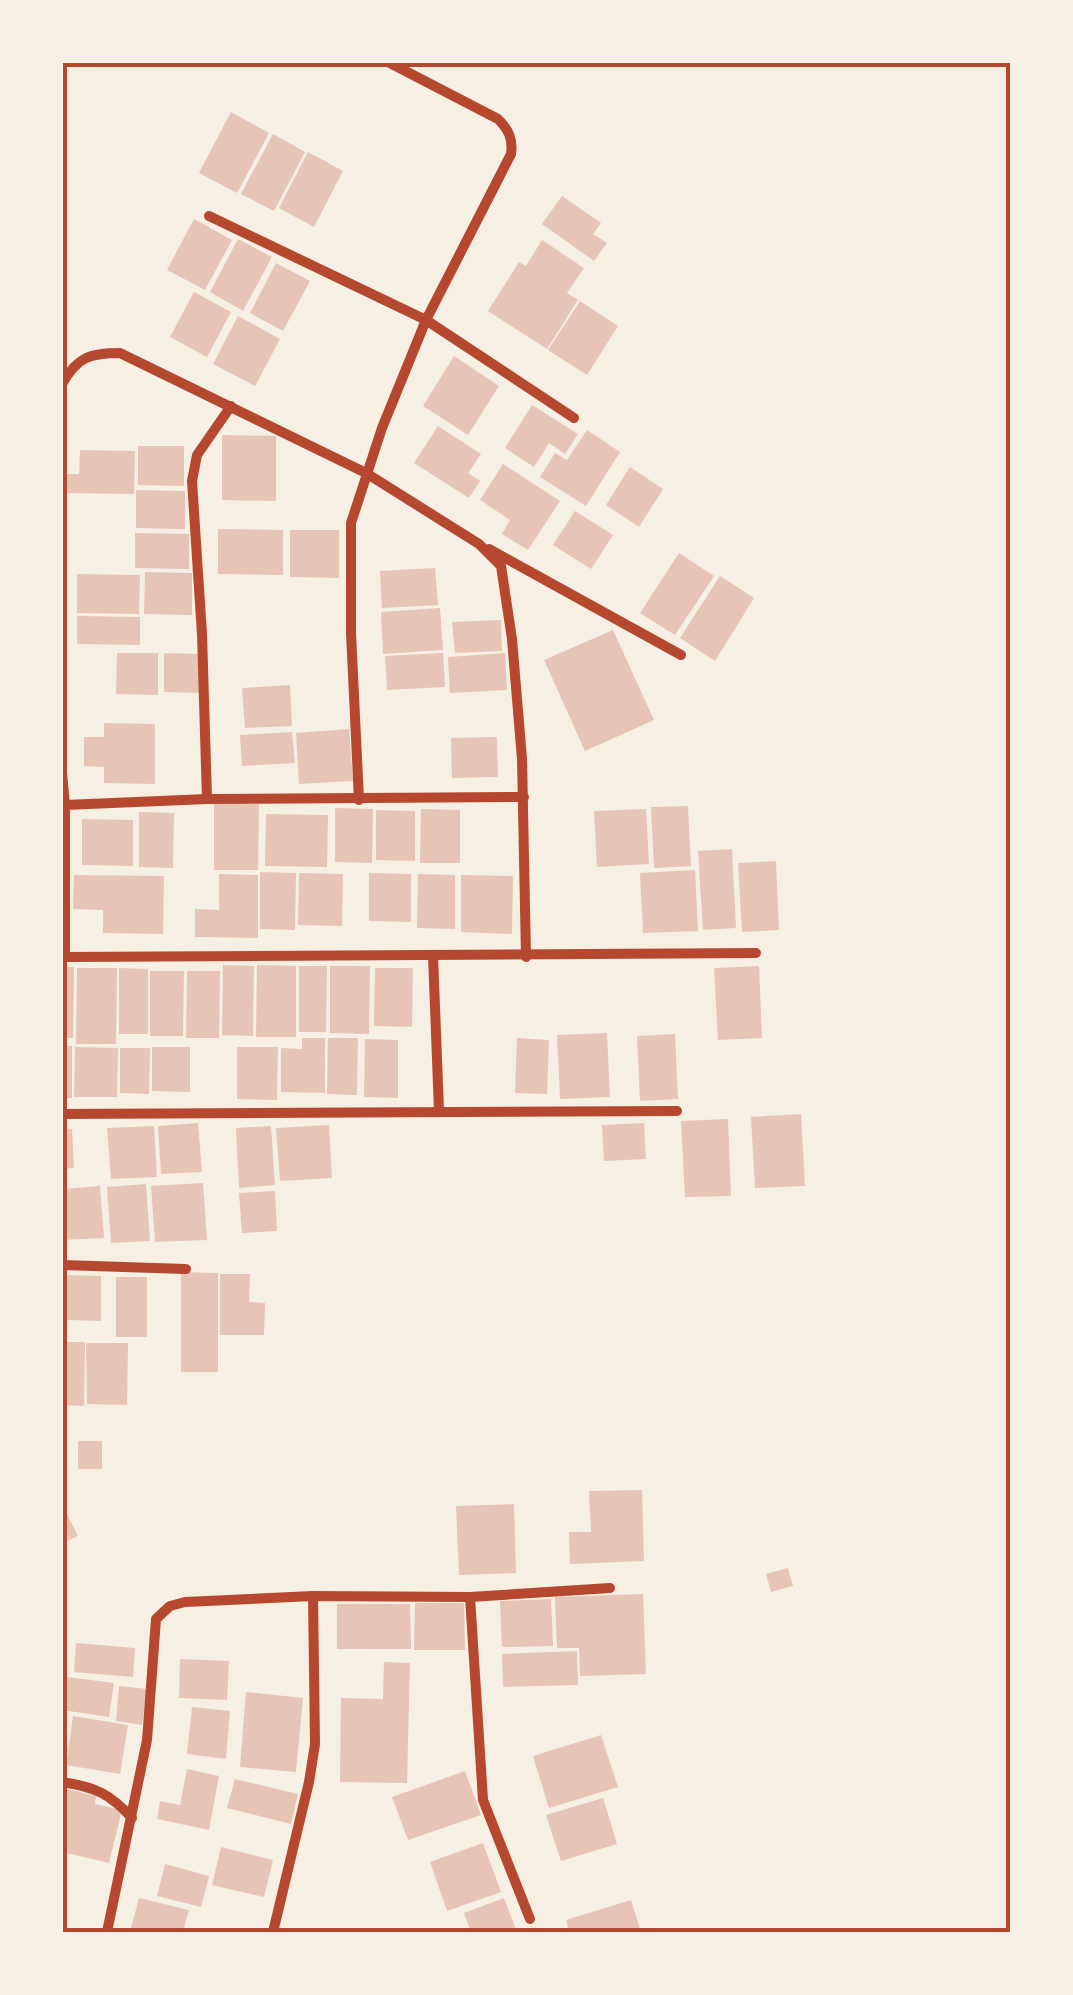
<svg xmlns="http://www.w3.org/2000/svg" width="1073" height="1995" font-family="Karla,sans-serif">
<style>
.building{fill:#e6c5b7}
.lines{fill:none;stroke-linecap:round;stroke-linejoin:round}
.minor{stroke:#b5482f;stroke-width:10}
.neatline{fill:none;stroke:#b5482f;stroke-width:4}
</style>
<rect width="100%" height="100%" fill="#f6efe4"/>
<g class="building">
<path d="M231,112L269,133L237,193L199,173Z"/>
<path d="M273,134L305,152L274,211L241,194Z"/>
<path d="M308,152L343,171L314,227L279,208Z"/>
<path d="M562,196L601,223L593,234L607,243L594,261L542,224Z"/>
<path d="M194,219L232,240L205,290L167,270Z"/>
<path d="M238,239L272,257L243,311L210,292Z"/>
<path d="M542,240L584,268L567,293L578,300L547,349L488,311L519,262L526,266Z"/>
<path d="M276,263L310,281L283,331L250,313Z"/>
<path d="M194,292L231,312L207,357L170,337Z"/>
<path d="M580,301L618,326L587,375L548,350Z"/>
<path d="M238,316L280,339L255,386L213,364Z"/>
<path d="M454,356L499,386L468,435L423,406Z"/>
<path d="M532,405L578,434L565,454L549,443L534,467L505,448Z"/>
<path d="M438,426L481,454L468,473L480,481L469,498L414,463Z"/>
<path d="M587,430L620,452L586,506L540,477L555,453L567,460Z"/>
<path d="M222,435L276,436V501L222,500Z"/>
<path d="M138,446H184V486L138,485Z"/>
<path d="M80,450L135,451L134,494L62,493V474H79Z"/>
<path d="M503,464L560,501L528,550L502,534L510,520L480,500Z"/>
<path d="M630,467L663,489L639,527L606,505Z"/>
<path d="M136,490L185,491V529L136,528Z"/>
<path d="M575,511L613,535L591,569L553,545Z"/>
<path d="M218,529L283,530V575L218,574Z"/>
<path d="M290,530H339V578L290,577Z"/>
<path d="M135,533L189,534V569L135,568Z"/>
<path d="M679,553L714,576L675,635L640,613Z"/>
<path d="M435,568L438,605L382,608L380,571Z"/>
<path d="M145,572L192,573V615L144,614Z"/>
<path d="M77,574L140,575L139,614L77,613Z"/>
<path d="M720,576L754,598L715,661L680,638Z"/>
<path d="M440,608L443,650L383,654L381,612Z"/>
<path d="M77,616L140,617V645L77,644Z"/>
<path d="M501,620L502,651L455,653L452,622Z"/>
<path d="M613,630L654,720L585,751L544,660Z"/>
<path d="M117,653H158V695L116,694Z"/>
<path d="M164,653L199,654V693L164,692Z"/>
<path d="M443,653L445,687L387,690L385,656Z"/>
<path d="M505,653L507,690L450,693L448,657Z"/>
<path d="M290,685L292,726L245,728L242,688Z"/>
<path d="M104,723L155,724V784L104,783V767L84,766V737H104Z"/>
<path d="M349,729L353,781L299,784L296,733Z"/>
<path d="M292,732L295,763L242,766L240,735Z"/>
<path d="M497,737L498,777L452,778L451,738Z"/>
<path d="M214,803L259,804L258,870H214Z"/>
<path d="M688,806L691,866L654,868L651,807Z"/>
<path d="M335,808L373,809L372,863L335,862Z"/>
<path d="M421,809L460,810V863H420Z"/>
<path d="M646,809L649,864L597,867L594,811Z"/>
<path d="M376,810L415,811V861L376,860Z"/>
<path d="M139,812L174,813L173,868L139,867Z"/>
<path d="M266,814L328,815L327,867L265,866Z"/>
<path d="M82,819L133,820V866L82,865Z"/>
<path d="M732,849L736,928L703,930L698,851Z"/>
<path d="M776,861L779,930L742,932L738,863Z"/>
<path d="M695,870L698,931L643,933L640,873Z"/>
<path d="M260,872L296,873L295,930L260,929Z"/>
<path d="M299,873L343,874L342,926L298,925Z"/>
<path d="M369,873L411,874V922L369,921Z"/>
<path d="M219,874L258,875V938L195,937V909L219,910Z"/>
<path d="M418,874L455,875V929L417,928Z"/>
<path d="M74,875L164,876L163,934L103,933V910L73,909Z"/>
<path d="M461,875L513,876L512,934L461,932Z"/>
<path d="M223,965L254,966L253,1036L222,1035Z"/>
<path d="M257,965L296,966V1037H256Z"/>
<path d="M299,966H327L326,1032H299Z"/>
<path d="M330,966H370L369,1034L330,1033Z"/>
<path d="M759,966L762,1038L718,1040L714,968Z"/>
<path d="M62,967H74L73,1038H62Z"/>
<path d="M77,968H117L116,1044H76Z"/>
<path d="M119,968L148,969V1034H119Z"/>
<path d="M375,968H413L412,1027L374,1026Z"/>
<path d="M150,971H184L183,1036H150Z"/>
<path d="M187,971H220L219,1038H186Z"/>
<path d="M607,1033L610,1097L560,1099L557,1035Z"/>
<path d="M675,1034L678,1099L640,1101L637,1036Z"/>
<path d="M302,1038H325V1093L281,1092V1048L302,1049Z"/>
<path d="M328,1038H358L357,1095L327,1094Z"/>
<path d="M517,1038L549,1040L547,1094L515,1093Z"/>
<path d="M365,1039L398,1040V1098L364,1097Z"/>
<rect x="62" y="1046" width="10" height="52"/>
<path d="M75,1047L118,1048L117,1097H74Z"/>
<path d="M152,1047H190V1092L152,1091Z"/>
<path d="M237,1047H278L277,1100L237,1099Z"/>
<path d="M120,1048H150L149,1094L120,1093Z"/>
<path d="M801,1114L805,1186L755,1188L751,1117Z"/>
<path d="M728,1119L731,1196L685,1197L681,1121Z"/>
<path d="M198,1123L202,1172L161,1174L158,1126Z"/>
<path d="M644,1123L646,1159L604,1161L602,1125Z"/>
<path d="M329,1125L332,1178L280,1181L276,1128Z"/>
<path d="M154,1126L157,1177L111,1179L107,1128Z"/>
<path d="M271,1126L275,1185L239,1188L236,1128Z"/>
<path d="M72,1129L74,1168L62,1169V1130Z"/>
<path d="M203,1183L207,1240L155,1242L151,1186Z"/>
<path d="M146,1184L150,1241L111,1243L107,1187Z"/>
<path d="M100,1186L104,1238L62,1240V1189Z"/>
<path d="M275,1191L277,1231L242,1233L239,1193Z"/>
<path d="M181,1272L218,1273V1372H181Z"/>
<path d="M220,1274H250L249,1302L265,1303L264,1335H220Z"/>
<path d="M66,1275L101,1276V1321L67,1320Z"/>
<rect x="116" y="1277" width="31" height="60"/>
<path d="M62,1342H85L84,1406L62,1405Z"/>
<path d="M86,1343H128L127,1405L87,1404Z"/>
<rect x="78" y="1441" width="24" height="28"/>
<path d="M642,1490L644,1561L570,1564L569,1532H591L589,1491Z"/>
<path d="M514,1504L516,1573L459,1575L456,1506Z"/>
<path d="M65,1510L78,1536L62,1543V1512Z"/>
<path d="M788,1568L793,1586L771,1592L766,1574Z"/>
<path d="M643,1594L646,1674L580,1676L579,1648H557L555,1597Z"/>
<path d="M551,1599L553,1646L502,1647L500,1601Z"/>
<path d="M415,1603H464L465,1650H414Z"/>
<path d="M337,1604H410L411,1649H337Z"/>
<path d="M76,1643L135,1648L133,1677L74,1672Z"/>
<path d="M577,1651L578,1685L503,1687L502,1654Z"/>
<path d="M180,1659L229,1661L227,1700L179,1698Z"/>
<path d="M384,1662L410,1663L407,1783L340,1782L341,1698L383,1699Z"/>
<path d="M67,1677L114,1683L109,1717L62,1710Z"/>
<path d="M119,1686L147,1689L142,1725L116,1721Z"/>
<path d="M246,1692L303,1698L296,1772L240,1767Z"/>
<path d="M192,1707L230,1711L226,1759L187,1754Z"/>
<path d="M73,1716L128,1725L120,1774L66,1765Z"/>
<path d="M601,1735L618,1787L549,1808L533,1756Z"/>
<path d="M187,1769L219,1776L209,1830L157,1819L160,1801L180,1805Z"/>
<path d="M465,1771L481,1815L408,1840L392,1797Z"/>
<path d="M235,1779L298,1794L291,1824L227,1808Z"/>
<path d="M62,1788L96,1796L95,1804L122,1810L109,1863L62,1852Z"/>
<path d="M603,1798L617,1844L561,1861L546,1815Z"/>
<path d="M483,1843L501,1892L447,1911L430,1862Z"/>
<path d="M221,1847L273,1860L264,1897L212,1885Z"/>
<path d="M165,1864L209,1876L201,1907L157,1896Z"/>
<path d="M139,1898L189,1910L183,1932H130Z"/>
<path d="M504,1898L517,1932H471L464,1913Z"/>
<path d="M631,1900L641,1932H569L566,1920Z"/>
</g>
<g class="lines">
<g class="minor">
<path d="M209,216L426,320L574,418"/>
<path d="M62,384C77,357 90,353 120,353L366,473L479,544L501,566L512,639L522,759L526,957"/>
<path d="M489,549L681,655"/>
<path d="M62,773L65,805"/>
<path d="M207,799L202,634L192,481L197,455L231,406"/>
<path d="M359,800L351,633V523L382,428L426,320L511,154C513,139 509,130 498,119L388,62"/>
<path d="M433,955L439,1111"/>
<path d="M62,957L756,953"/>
<path d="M65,957V805L207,799L524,797"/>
<path d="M62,1114L677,1111"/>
<path d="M62,1265L186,1269"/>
<path d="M470,1597L483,1800L530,1919"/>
<path d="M62,1782C96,1787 110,1794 132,1818"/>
<path d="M107,1932L147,1740L156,1619L170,1606L185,1602L313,1596"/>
<path d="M273,1932L309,1782L315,1744L313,1596L470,1597L610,1588"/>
</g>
</g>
<rect width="1073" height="1995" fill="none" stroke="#f6efe4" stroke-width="130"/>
<rect x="65" y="65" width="943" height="1865" class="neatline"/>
</svg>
